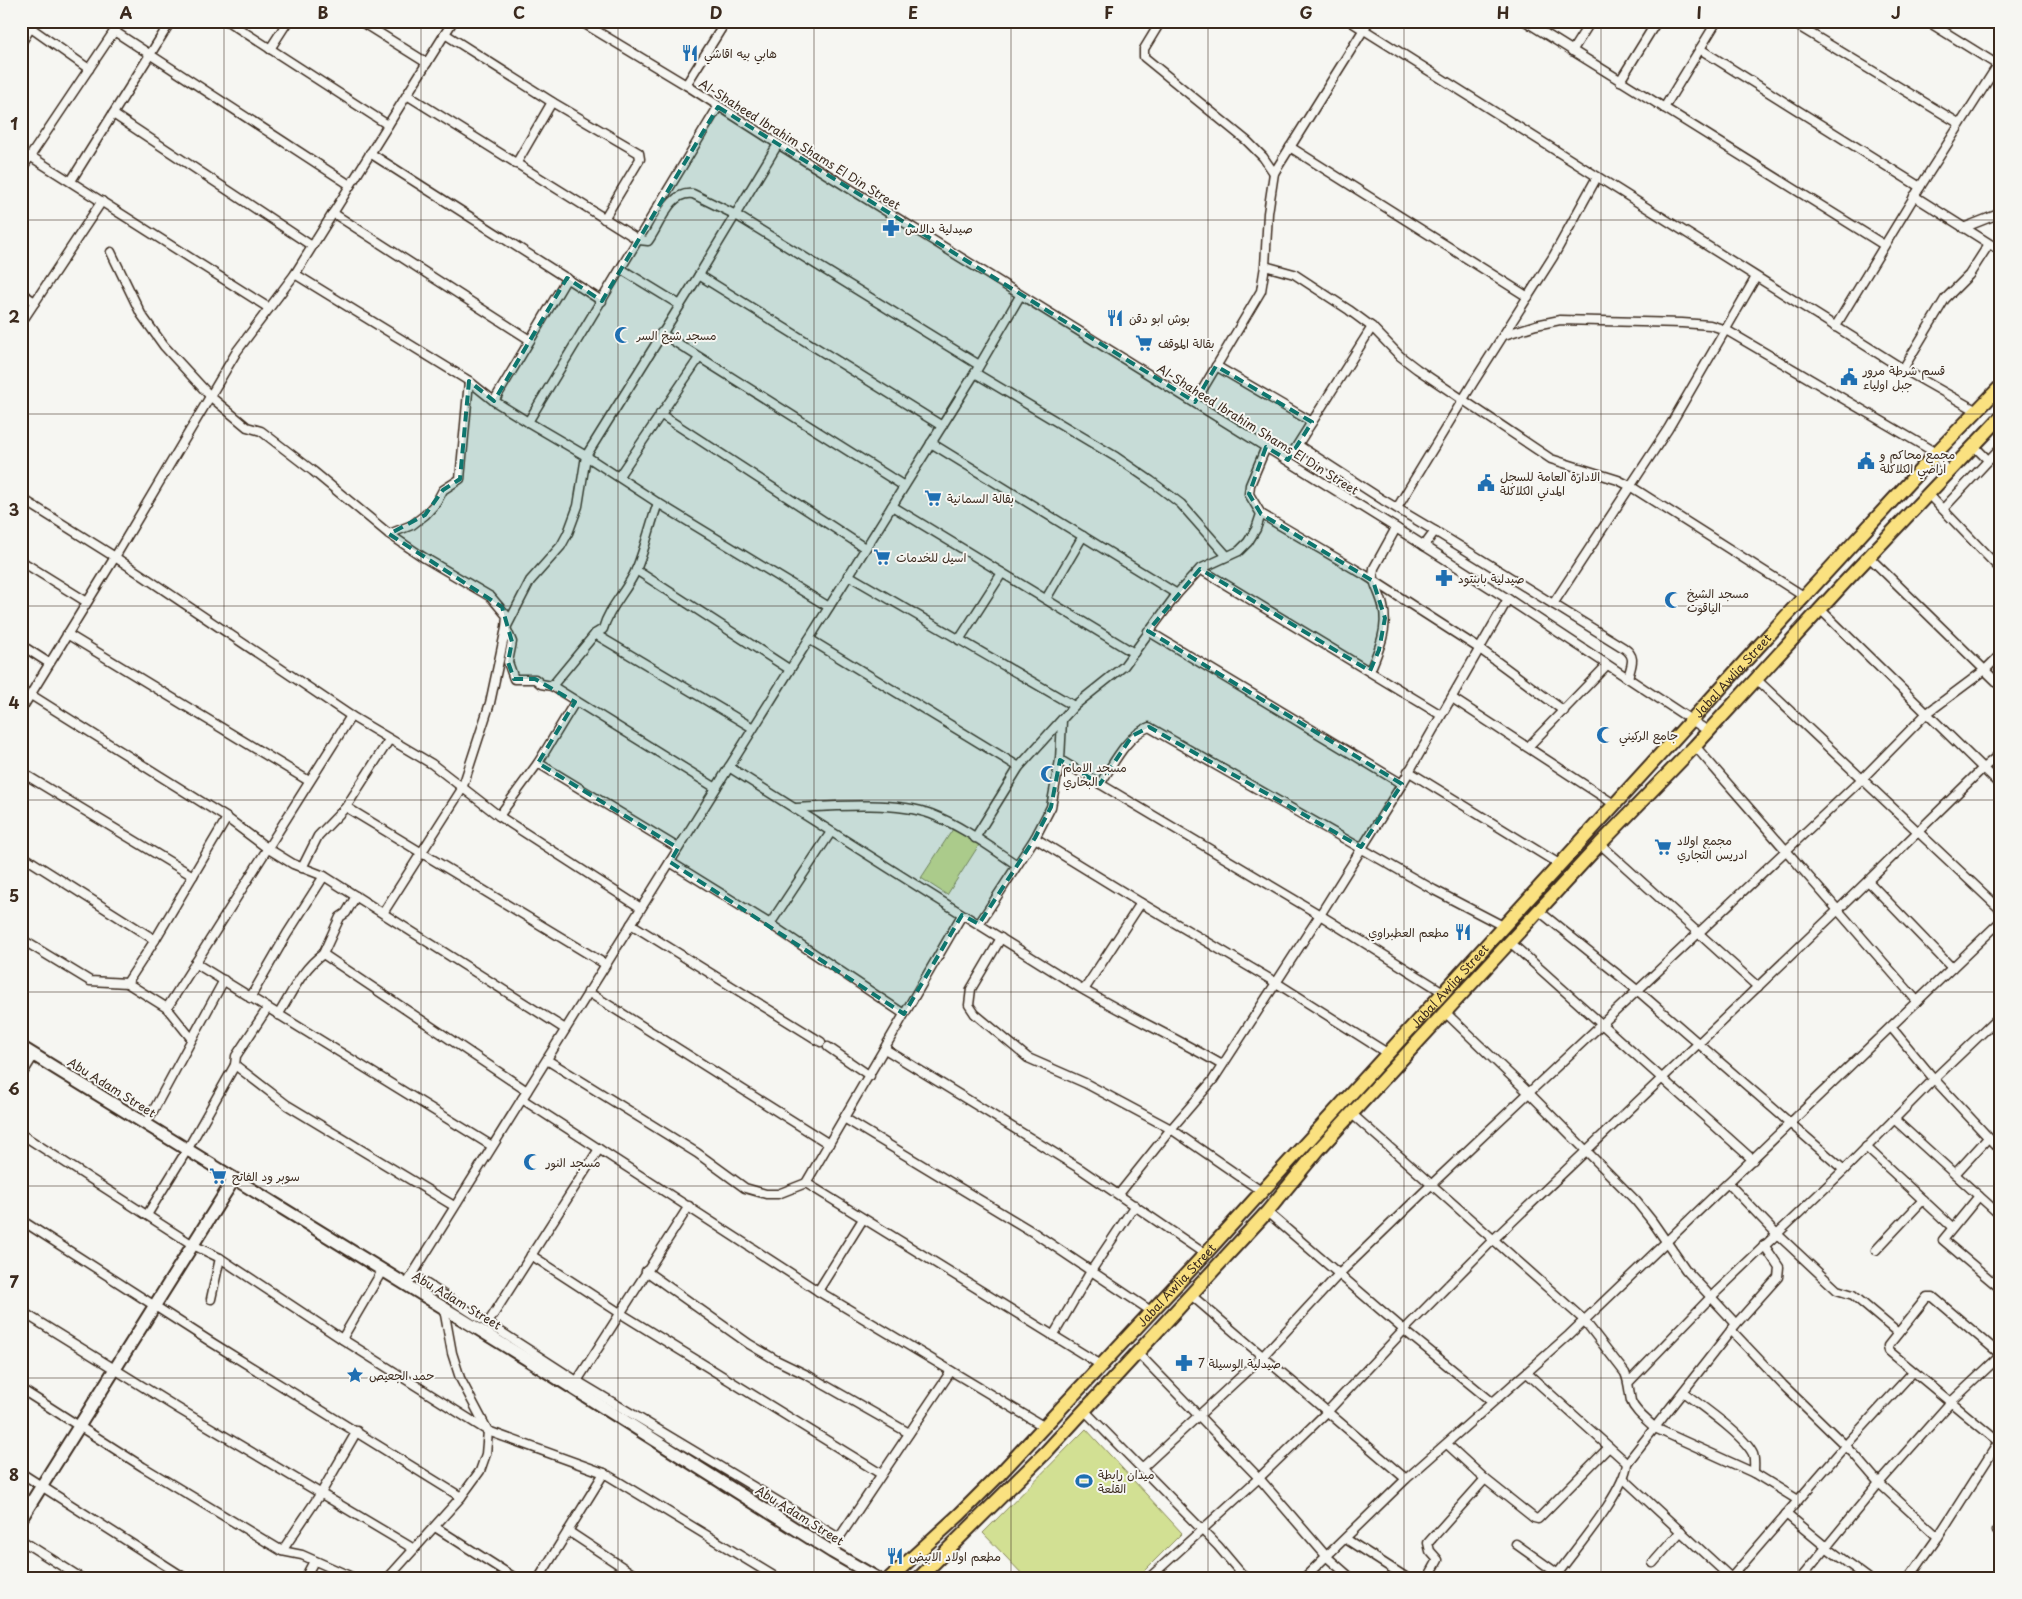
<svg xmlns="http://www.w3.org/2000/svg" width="2022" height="1599" font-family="'Playpen Sans','Playpen Sans Arabic',sans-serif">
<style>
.green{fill:#d2e093;stroke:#868558}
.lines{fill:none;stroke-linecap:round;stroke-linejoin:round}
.street-casing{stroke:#3b2a1e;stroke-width:11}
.secondary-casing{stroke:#3b2a1e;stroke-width:15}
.primary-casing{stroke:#3b2a1e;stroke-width:16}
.street{stroke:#f6f6f2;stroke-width:8}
.secondary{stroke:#f6f6f2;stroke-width:11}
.primary{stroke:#fae180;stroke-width:12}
.marked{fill:#0f766e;fill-opacity:0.2;stroke:#0f766e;stroke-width:4;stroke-dasharray:10 6;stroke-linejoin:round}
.grid{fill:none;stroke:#3b2a1e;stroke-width:1;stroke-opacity:0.55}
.labels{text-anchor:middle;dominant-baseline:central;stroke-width:4;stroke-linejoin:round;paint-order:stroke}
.poi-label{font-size:12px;fill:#3b2a1e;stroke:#f6f6f2;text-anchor:start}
.street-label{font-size:12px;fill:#3b2a1e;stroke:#f6f6f2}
.neatline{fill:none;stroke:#3b2a1e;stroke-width:2}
.grid-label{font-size:16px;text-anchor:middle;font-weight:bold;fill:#3b2a1e}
</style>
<rect width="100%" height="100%" fill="#f6f6f2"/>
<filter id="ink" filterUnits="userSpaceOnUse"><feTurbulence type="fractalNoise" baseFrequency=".02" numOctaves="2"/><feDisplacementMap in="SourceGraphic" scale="10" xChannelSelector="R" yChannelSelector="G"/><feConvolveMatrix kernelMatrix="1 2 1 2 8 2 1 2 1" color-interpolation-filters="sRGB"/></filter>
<g filter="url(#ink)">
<g class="green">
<path d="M953,829L979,845L947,895L921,878Z"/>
<path d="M1086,1429L1182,1533L1137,1578H1026L983,1533Z"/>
</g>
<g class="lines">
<g class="street-casing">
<g id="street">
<path d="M227,21L388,125"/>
<path d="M360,21L427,63"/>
<path d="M580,21L686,85L778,144L1396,528L1508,599L1708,731"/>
<path d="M1161,21L1144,49V57L1247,141L1263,157L1274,173"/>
<path d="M1350,21L1903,369L1977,411"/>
<path d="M1525,21L1884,245"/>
<path d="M1790,21L1960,124"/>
<path d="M1927,21L2001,67"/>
<path d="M31,28L89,69"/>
<path d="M114,31L350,185"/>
<path d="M445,34L552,102L639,153L640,159L604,219"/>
<path d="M21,43L35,21"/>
<path d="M270,49L288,21"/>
<path d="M1700,49L1920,187"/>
<path d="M1572,51L1591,21"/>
<path d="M1620,81L1657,21"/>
<path d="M686,85L726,21"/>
<path d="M407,95L639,240L648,241C660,226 669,190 693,194L736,215L979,365"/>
<path d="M1664,108L1717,21"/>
<path d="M113,114L312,246"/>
<path d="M1290,147L1528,297"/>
<path d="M370,153L602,301"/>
<path d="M30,156L269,308"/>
<path d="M516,164L552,102"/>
<path d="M21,170L121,21"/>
<path d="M71,181L171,21"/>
<path d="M1914,196L2001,251"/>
<path d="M333,213L530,340"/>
<path d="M1963,228L2001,213"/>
<path d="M111,252L141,314L164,346L211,397L247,427L261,431L313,471L389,534L423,557L491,597L507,616L506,628L490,703L462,789L383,913"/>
<path d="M1265,266L1294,274L1349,310L1372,327L1400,356L1417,369L1551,459L1618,480L1630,486L1805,597"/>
<path d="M621,269L680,305"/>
<path d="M295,274L469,381L494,401L528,422L586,456L658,503L829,607"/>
<path d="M699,275L942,426"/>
<path d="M21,293L35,302"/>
<path d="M21,323L102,201"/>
<path d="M1835,327L1920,187L2001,60"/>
<path d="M661,333L904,486"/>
<path d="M1504,335L1536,325L1560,320L1682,323L1710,325L1726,330L1936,453L1948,474"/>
<path d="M1216,366L1312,422"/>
<path d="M1903,369L1945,299L1969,275L1989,244"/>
<path d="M975,373L1116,457L1151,481L1181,504L1227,556"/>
<path d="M494,401L567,278"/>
<path d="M1195,402L1261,291L1265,266L1268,213L1274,173L1369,21"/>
<path d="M660,414L865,548"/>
<path d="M528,422L718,107"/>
<path d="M931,443L1177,594"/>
<path d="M1298,445L1383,500L1435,531L1624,648C1637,657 1631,665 1628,678"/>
<path d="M1974,446L1988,460"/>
<path d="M1288,460L1372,327"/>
<path d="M619,476L699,358"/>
<path d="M1929,495L2001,570"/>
<path d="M21,498L115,557L351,716L432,764L499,816L641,908"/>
<path d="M892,506L1134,653"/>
<path d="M1397,508L1473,383L1553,257L1597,177"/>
<path d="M1943,509L2001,447"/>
<path d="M1261,514L1365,575L1480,649L1564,711"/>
<path d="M389,534L412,525L425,515L436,503L443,490L460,479L469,381"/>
<path d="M1424,546L1435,531"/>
<path d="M1870,558L2001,686"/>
<path d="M21,561L87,602"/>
<path d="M1200,569L1441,715"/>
<path d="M636,570L789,669"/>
<path d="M848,575L1074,706L1124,666L1177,594L1200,569L1239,551L1248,542L1256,529L1261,514L1249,494L1250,485L1266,447"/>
<path d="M1046,599L1083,536"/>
<path d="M1553,604L1668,429L1756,277"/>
<path d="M1820,609L2001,786"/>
<path d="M1148,631L1402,784"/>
<path d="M67,634L309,781"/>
<path d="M595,634L753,728"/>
<path d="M809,639L1019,767"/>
<path d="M959,640L1002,573"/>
<path d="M21,645L49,663"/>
<path d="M1370,671C1378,652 1389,628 1383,606C1380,592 1371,582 1374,568L1396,528"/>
<path d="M1756,679L2001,910"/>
<path d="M552,686L595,634L603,629C609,607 627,591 636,570C645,549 650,525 658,503"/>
<path d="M31,695L227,818L267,848L293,864L324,876L565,1029"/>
<path d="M1452,698L1614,804"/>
<path d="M21,710L115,557L237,351L295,274L453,21"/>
<path d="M1695,746L1917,1001"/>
<path d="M1528,747L1607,665"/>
<path d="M1060,760L1320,915L1443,992"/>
<path d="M538,763L678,848"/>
<path d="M729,767C846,841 964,916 1082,989C1128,1016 1176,1038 1222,1065"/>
<path d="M1408,771L1559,864"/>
<path d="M21,772L193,876"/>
<path d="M1100,784C1113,765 1126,736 1149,727L1434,890L1503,926"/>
<path d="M716,788L552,686L541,684L535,679H514L508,662L512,642L506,628L530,581L561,546L568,533L578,506L586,456L699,275L778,144"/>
<path d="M346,807L605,964"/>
<path d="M794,808C832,806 897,801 931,814C962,826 990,847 1017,865"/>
<path d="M499,816L538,763L575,702"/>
<path d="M975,838L1019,767L1074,706"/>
<path d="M1035,838L1141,903L1275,982L1387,1053"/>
<path d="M1600,844L1758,987"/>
<path d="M21,855L155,940"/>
<path d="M670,862L770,924L904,1014"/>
<path d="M302,868L318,836L346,807L389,740"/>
<path d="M1868,881L1952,968"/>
<path d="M356,896L346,913L340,917L323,954L527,1091"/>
<path d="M1539,911L1637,990L1844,1170"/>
<path d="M631,924L821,1042"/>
<path d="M770,924L831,832"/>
<path d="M979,924L1035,838L1051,807L1060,760L1062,720"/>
<path d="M1001,938L971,989L969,1005L975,1014L1028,1058L1085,1083L1171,1129L1261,1191"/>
<path d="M21,939L90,981L127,983L167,1008L191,1038"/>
<path d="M1510,942L1753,1160"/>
<path d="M195,963L492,1146"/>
<path d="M127,983L155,940L227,818"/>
<path d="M1084,990L1141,903"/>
<path d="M588,992L829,1144"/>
<path d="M250,998L287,934L324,876"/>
<path d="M167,1008L351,716"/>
<path d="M267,1009L236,1056L235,1065L287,1105L454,1206"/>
<path d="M1446,1013L1529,1093L1636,1201L1652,1221L1686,1270L1736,1324"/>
<path d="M278,1015C292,993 301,970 323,954"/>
<path d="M1891,1027L1934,1079L2001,1151"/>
<path d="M828,1047L870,1076"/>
<path d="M885,1049L1082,1170L1205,1254"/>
<path d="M547,1060L697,1153L745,1188L766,1194H778L806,1183L962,915"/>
<path d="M21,1076L34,1055"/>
<path d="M522,1099L818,1291L1043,1426"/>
<path d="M1352,1114L1584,1320L1625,1373C1629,1382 1629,1391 1631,1401C1635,1412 1647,1420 1655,1428L1754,1473L1798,1500"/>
<path d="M844,1118L1036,1234L1151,1311"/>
<path d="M1894,1119L2001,1216"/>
<path d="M146,1124L224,980"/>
<path d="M21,1134L193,1245L220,1258L342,1339L488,1431L604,1473L777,1578"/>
<path d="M1866,1147L1952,1227"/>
<path d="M1955,1174L1988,1138"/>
<path d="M806,1183L1101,1365"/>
<path d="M1728,1183L1776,1233L1837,1290L1853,1295L1898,1333"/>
<path d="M1119,1194L1171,1129L1213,1080L1320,915L1402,784L1508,599"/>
<path d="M1979,1196L1943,1240L2001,1289"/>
<path d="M1267,1212L1404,1330L1492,1402"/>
<path d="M147,1215L187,1150L235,1065"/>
<path d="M21,1220L211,1342L461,1497"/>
<path d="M1876,1250L1923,1200"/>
<path d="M531,1255L620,1313L881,1474"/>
<path d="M646,1271L749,1344L776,1360L809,1376L909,1433"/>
<path d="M413,1275L577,1381L839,1538"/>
<path d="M406,1285L975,373L1020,296"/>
<path d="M818,1291L863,1219"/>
<path d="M1191,1295L1406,1479"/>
<path d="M211,1299L220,1258"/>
<path d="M21,1311L179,1409L414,1549"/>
<path d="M488,1323L599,1149"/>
<path d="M1731,1330L1783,1385L1854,1454L1879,1483L1938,1537"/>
<path d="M1053,1336L1091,1271L1135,1205"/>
<path d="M342,1339L382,1271"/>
<path d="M1137,1352L1259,1478L1327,1557L1351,1578"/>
<path d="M1527,1373L1627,1463"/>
<path d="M577,1381L689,1206"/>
<path d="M1629,1382L1711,1297L1844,1170L1934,1079L2001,1015"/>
<path d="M21,1389L143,1467L282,1551L302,1555L354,1578"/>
<path d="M1683,1392C1701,1406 1744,1435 1753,1454C1755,1460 1754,1467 1754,1473"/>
<path d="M1084,1410L1218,1546L1245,1578"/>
<path d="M1447,1444L1485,1479L1534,1518L1538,1519L1609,1447"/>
<path d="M1142,1468L1262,1357L1339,1274L1432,1184L1862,779L1926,714L1985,670L2001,654"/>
<path d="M21,1473L185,1578"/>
<path d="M1624,1479L1731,1578"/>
<path d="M1786,1514L1826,1547L1868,1578"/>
<path d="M435,1527L515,1578"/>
<path d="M568,1531L639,1578"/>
<path d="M1997,1531L2001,1534"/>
<path d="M1346,1539L1407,1578"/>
<path d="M21,1540L81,1578"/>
<path d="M1516,1544L1558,1574"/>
<path d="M282,1551L321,1493L357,1431"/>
<path d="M832,1552L839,1538L951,1371"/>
<path d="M1653,1563L1681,1531"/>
<path d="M305,1578L314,1561"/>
<path d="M388,1578L461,1497L480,1471L486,1454L488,1431L460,1378L452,1353L444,1309"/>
<path d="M539,1578L604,1473"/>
<path d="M1149,1578L1259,1478L1327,1412L1404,1330L1494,1239L1838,910L1983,768L2001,753"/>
<path d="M1304,1578L1406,1479L1569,1335L2001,921"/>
<path d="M1428,1578L1438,1560L1430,1551L1428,1543L1485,1479"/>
<path d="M1557,1578L1559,1572C1577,1547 1625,1491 1627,1463L1736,1324L1778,1277L1779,1267L1764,1245"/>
<path d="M1731,1578L1845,1446L1913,1372"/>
<path d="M1801,1578L1879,1483L1951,1402L2001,1355L1933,1297H1927L1888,1346L1889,1351L2001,1444"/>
<path d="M1909,1578L1938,1537L2000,1440"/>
</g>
</g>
<g class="secondary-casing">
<g id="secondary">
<path d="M21,1047L533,1363L832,1552L877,1578"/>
<path d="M21,1519L234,1179"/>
</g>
</g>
<g class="primary-casing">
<g id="primary">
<path id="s1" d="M890,1578L960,1514L997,1477L1205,1254L1758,647L1936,453L2001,386"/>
<path d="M919,1578L1046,1452L1267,1212L1319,1149L1600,844L1695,746L1845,582L2001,417"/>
</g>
</g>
<use href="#street" class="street"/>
<use href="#secondary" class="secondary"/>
<use href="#primary" class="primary"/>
</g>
</g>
<path class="marked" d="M718,107L1195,402L1216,366L1312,422L1288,460L1266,447L1249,494L1261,514L1373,581L1385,618L1379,650L1370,671L1200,569L1148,631L1402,784L1361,847L1149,727L1132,736L1100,784L1060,760L1051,807L1035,838L979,924L962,915L904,1014L670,862L678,848L538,763L575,702L535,679H514L508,662L512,642L502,607L389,534L425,515L443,490L460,479L469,381L494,401L567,278L602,301Z"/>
<path class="grid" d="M224,21V1578M421,21V1578M618,21V1578M814,21V1578M1011,21V1578M1208,21V1578M1404,21V1578M1601,21V1578M1798,21V1578M21,220H2001M21,414H2001M21,606H2001M21,800H2001M21,992H2001M21,1186H2001M21,1378H2001"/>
<defs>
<g id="restaurant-bare" transform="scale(1.35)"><path d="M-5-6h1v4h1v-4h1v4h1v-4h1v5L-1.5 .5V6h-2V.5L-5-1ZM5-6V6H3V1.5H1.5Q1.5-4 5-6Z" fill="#1f6fb2" stroke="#f6f6f2" stroke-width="2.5" paint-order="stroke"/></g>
<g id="pharmacy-bare" transform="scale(1.35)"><path d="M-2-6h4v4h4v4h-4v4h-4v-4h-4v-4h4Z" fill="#1f6fb2" stroke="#f6f6f2" stroke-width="2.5" paint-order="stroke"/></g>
<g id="mosque-bare" transform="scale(1.35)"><path d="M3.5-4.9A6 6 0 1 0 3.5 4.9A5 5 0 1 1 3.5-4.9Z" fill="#1f6fb2" stroke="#f6f6f2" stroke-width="2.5" paint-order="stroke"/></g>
<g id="supermarket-bare" transform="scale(1.35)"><path d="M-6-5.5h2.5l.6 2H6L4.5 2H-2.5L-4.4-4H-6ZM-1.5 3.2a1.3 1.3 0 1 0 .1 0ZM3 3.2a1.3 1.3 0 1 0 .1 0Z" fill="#1f6fb2" stroke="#f6f6f2" stroke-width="2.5" paint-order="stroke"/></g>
<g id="civic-bare" transform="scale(1.35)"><path d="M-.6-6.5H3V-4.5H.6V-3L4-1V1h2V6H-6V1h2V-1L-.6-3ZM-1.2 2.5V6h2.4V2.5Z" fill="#1f6fb2" stroke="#f6f6f2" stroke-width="2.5" paint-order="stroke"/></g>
<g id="sight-bare" transform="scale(1.35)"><path d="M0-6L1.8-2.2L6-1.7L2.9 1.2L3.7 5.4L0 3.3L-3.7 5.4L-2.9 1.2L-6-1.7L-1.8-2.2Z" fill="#1f6fb2" stroke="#f6f6f2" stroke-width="2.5" paint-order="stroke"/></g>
<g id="stadium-bare" transform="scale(1.35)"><path d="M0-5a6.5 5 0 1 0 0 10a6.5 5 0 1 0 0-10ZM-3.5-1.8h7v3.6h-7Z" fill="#1f6fb2" stroke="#f6f6f2" stroke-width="2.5" paint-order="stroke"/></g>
</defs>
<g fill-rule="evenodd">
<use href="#restaurant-bare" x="690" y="53"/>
<use href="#pharmacy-bare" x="891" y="228"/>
<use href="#restaurant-bare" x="1115" y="318"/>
<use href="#mosque-bare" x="623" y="335"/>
<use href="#supermarket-bare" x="1144" y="343"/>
<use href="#civic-bare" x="1849" y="377"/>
<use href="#civic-bare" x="1866" y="461"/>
<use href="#civic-bare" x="1486" y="483"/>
<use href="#supermarket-bare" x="933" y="498"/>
<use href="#supermarket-bare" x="882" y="557"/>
<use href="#pharmacy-bare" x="1444" y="578"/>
<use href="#mosque-bare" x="1673" y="600"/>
<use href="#mosque-bare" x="1605" y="735"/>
<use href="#mosque-bare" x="1049" y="774"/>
<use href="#supermarket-bare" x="1663" y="847"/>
<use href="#restaurant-bare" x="1463" y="932"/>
<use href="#mosque-bare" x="532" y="1162"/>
<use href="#supermarket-bare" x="218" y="1176"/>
<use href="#pharmacy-bare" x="1184" y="1363"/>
<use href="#sight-bare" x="355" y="1375"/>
<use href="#stadium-bare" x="1084" y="1481"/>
<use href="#restaurant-bare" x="895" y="1556"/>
</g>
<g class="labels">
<g class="poi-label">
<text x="704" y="53">هابي بيه اقاشي</text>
<text x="905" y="228">صيدلية دالاس</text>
<text x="1129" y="318">بوش ابو دقن</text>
<text x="637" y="335">مسجد شيخ السر</text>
<text x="1158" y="343">بقالة الموقف</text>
<text x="1863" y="370">قسم شرطة مرور<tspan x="1863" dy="14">جبل اولياء</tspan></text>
<text x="1880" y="454">مجمع محاكم و<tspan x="1880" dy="14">اراضي الكلاكلة</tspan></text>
<text x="1500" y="476">الادارة العامة للسجل<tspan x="1500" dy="14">المدني الكلاكلة</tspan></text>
<text x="947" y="498">بقالة السمانية</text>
<text x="896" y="557">اسيل للخدمات</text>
<text x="1458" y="578">صيدلية بابنتود</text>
<text x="1687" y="593">مسجد الشيخ<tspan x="1687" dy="14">الياقوت</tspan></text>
<text x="1619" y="735">جامع الركيني</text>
<text x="1063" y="767">مسجد الامام<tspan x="1063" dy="14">البخاري</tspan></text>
<text x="1677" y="840">مجمع اولاد<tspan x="1677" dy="14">ادريس التجاري</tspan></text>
<text x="1449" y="932" text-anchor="end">مطعم العطبراوي</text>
<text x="546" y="1162">مسجد النور</text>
<text x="232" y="1176">سوبر ود الفاتح</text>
<text x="1198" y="1363">صيدلية الوسيلة 7</text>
<text x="369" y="1375">حمد الجعيص</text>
<text x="1098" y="1474">ميدان رابطة<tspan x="1098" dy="14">القلعة</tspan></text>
<text x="909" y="1556">مطعم اولاد الابيض</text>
</g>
<g class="street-label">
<text transform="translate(800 144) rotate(32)">Al-Shaheed Ibrahim Shams El Din Street</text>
<text transform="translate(1258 429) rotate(32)">Al-Shaheed Ibrahim Shams El Din Street</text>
<text stroke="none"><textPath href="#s1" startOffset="1235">Jabal Awlia Street</textPath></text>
<text stroke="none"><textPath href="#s1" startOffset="815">Jabal Awlia Street</textPath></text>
<text transform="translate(112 1087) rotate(32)">Abu Adam Street</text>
<text stroke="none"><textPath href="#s1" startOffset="410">Jabal Awlia Street</textPath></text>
<text transform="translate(457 1300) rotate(31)">Abu Adam Street</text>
<text transform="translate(800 1515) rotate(32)">Abu Adam Street</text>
</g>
</g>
<rect width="2022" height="1599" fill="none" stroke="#f6f6f2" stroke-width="55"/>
<rect x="28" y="28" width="1966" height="1544" class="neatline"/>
<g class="grid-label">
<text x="126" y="19">A</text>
<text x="323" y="19">B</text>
<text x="519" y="19">C</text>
<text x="716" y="19">D</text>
<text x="913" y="19">E</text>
<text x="1109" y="19">F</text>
<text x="1306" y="19">G</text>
<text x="1503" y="19">H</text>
<text x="1699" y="19">I</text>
<text x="1896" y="19">J</text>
<text x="14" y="130">1</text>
<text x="14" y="323">2</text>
<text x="14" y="516">3</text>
<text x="14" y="709">4</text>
<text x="14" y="902">5</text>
<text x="14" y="1095">6</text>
<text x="14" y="1288">7</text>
<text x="14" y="1481">8</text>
</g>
</svg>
